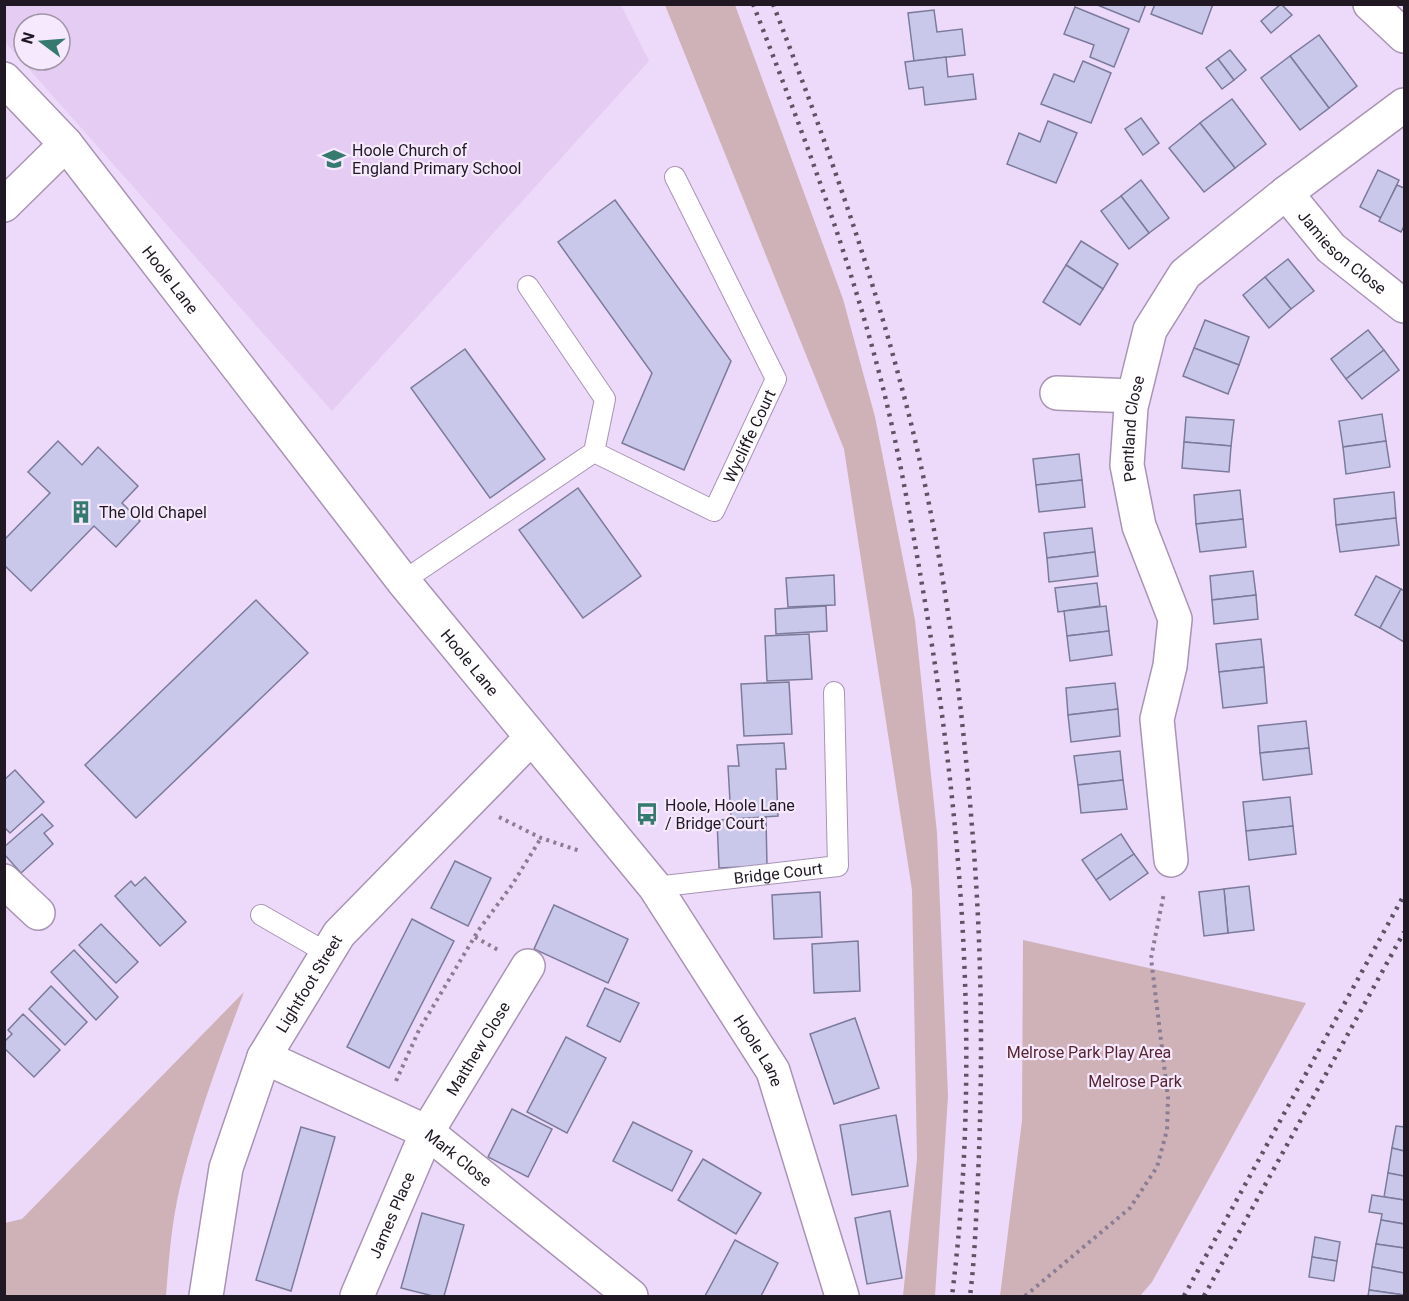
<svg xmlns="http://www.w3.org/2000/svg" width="1409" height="1301" font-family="Roboto,sans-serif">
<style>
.built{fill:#e5ccf2;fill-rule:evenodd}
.green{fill:#cfb2b7}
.building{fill:#c9c8eb;stroke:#7c7b9b;stroke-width:1.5}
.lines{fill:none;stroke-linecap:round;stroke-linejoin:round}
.lane-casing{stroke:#a894b3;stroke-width:22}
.street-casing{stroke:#a894b3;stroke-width:36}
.secondary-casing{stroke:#a894b3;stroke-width:36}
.path{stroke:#8b7d93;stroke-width:4;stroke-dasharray:3 4.5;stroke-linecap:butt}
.lane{stroke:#fff;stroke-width:20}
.street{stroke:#fff;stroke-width:33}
.secondary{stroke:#fff;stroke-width:33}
.rail{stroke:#5e5364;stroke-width:4.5;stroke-dasharray:3 6;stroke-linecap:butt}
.labels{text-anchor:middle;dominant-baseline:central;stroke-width:4.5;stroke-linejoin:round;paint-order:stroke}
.poi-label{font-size:16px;fill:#201924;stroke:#f6e9fd;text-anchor:start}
.street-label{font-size:16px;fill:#201924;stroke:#f6e9fd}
.park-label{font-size:16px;fill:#562530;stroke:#f6e9fd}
</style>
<rect width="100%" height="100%" fill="#edd9f9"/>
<path class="built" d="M4,5H621L649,61L332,411L5,42ZM24,24H60V60H24Z"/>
<g class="green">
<path d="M665,5H735L843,299L875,417L915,620L937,833L948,1096L935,1296H903L917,1159L912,890L844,449Z"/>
<path d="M1023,940L1306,1003L1152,1282L1140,1296H1000L1022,1121Z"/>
<path d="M244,992C221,1054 198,1115 182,1179C172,1217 169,1257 166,1296H5V1223L22,1219Z"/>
</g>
<g class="building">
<path d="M1095,4H1146L1139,22Z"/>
<path d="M1155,4H1213L1202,34L1151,14Z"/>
<path d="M1281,4L1292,15L1271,33L1261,21Z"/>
<path d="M1075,7L1129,29L1114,67L1090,57L1094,45L1064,34Z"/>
<path d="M934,10L937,32L962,29L965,55L914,61L908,13Z"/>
<path d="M1319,35L1357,86L1329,108L1290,56Z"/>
<path d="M1230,50L1246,70L1234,80L1218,59Z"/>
<path d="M1290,56L1329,108L1300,130L1261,78Z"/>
<path d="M946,57L948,77L973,74L976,99L925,105L923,87L909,89L905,62Z"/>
<path d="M1218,59L1234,80L1222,89L1206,68Z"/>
<path d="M1083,61L1111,73L1091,123L1041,104L1054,74L1074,82Z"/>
<path d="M1232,99L1266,144L1235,168L1200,123Z"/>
<path d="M1141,118L1159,143L1143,155L1125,129Z"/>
<path d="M1048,121L1077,133L1056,183L1007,164L1019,133L1040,142Z"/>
<path d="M1200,123L1235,168L1204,192L1169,148Z"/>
<path d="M1378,170L1399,180L1381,218L1360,207Z"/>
<path d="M1141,180L1169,218L1149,233L1121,196Z"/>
<path d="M1397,185L1404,188V226L1401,232L1379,221Z"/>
<path d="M1121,196L1149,233L1129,249L1101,211Z"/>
<path d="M615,200L731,361L684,470L622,443L652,373L558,242Z"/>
<path d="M1081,241L1118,264L1103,289L1066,265Z"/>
<path d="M1288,259L1314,291L1291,309L1265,277Z"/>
<path d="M1066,265L1103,289L1080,325L1043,302Z"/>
<path d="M1265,277L1291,309L1269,328L1243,295Z"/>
<path d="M1205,320L1249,337L1239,365L1194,348Z"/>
<path d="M1368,330L1384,350L1346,379L1331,359Z"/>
<path d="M1194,348L1239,365L1228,394L1183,376Z"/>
<path d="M465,349L545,459L490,498L411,388Z"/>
<path d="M1384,350L1399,370L1362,399L1346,379Z"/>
<path d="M1382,414L1386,441L1343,447L1339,421Z"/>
<path d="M1186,417L1234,420L1231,446L1184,442Z"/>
<path d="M58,441L82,465L98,447L138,486L122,503L140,521L116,547L94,526L31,591L4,565V540L50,493L28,472Z"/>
<path d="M1386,441L1390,467L1346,474L1343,447Z"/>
<path d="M1184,442L1231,446L1229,472L1182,468Z"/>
<path d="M1079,454L1082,480L1036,485L1033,459Z"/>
<path d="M1082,480L1085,507L1039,512L1036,485Z"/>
<path d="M578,488L641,576L583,618L519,530Z"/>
<path d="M1240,490L1243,519L1196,524L1194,495Z"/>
<path d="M1394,492L1396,518L1336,525L1334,499Z"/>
<path d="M1396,518L1399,545L1340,552L1336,525Z"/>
<path d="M1243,519L1246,547L1200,552L1196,524Z"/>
<path d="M1092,528L1095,552L1047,558L1044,533Z"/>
<path d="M1095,552L1098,576L1049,582L1047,558Z"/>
<path d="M1253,571L1256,595L1212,600L1210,576Z"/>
<path d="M834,575L835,605L788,607L786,578Z"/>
<path d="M1376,576L1401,589L1380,628L1355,615Z"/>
<path d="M1097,583L1100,606L1058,612L1055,588Z"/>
<path d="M1401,589L1404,591V642L1380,628Z"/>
<path d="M1256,595L1258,619L1214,624L1212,600Z"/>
<path d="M256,600L308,653L136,818L85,765Z"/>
<path d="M826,606L827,631L776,634L775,609Z"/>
<path d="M1106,606L1109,631L1067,636L1064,611Z"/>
<path d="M1109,631L1112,655L1070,661L1067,636Z"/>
<path d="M809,634L812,679L767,681L765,636Z"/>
<path d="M1261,639L1264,667L1219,672L1216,644Z"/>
<path d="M1264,667L1267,703L1223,708L1219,672Z"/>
<path d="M789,682L792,734L744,736L741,684Z"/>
<path d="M1115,683L1118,709L1068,715L1066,688Z"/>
<path d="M1118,709L1120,736L1071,742L1068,715Z"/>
<path d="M1306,721L1309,748L1260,753L1258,726Z"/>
<path d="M784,743L786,769H776L778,816L731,819L728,766H739L737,745Z"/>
<path d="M1309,748L1312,774L1263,780L1260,753Z"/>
<path d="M1120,751L1123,780L1078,785L1074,756Z"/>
<path d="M15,770L44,802L10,833L4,827V780Z"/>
<path d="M1123,780L1127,809L1081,813L1078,785Z"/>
<path d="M1290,797L1293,826L1246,831L1243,802Z"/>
<path d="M42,814L53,826L44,833L53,844L21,873L4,854V847Z"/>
<path d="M766,818L767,866L719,868L717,820Z"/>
<path d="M1293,826L1296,854L1249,860L1246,831Z"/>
<path d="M1121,834L1134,854L1096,880L1082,860Z"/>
<path d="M1134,854L1148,873L1110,900L1096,880Z"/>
<path d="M455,861L491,878L468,926L431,908Z"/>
<path d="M145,877L186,922L160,946L115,896L131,881L135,886Z"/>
<path d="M1249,886L1254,930L1228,933L1224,889Z"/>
<path d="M1224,889L1228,933L1204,936L1199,892Z"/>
<path d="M820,892L822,937L774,939L772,895Z"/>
<path d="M554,905L628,939L608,983L534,949Z"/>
<path d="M412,919L454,941L389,1068L347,1047Z"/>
<path d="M101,924L138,962L116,983L79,945Z"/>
<path d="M858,941L860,991L814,993L812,944Z"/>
<path d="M74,950L118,997L96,1020L51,972Z"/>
<path d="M51,986L87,1022L65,1045L29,1009Z"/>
<path d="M605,988L639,1003L620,1042L587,1026Z"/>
<path d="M23,1014L60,1050L34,1077L4,1048V1042L12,1034L8,1030Z"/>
<path d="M855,1018L879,1088L834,1104L810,1034Z"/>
<path d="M566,1037L606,1058L567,1133L527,1112Z"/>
<path d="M512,1109L552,1129L528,1177L488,1157Z"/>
<path d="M896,1115L908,1186L852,1195L840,1125Z"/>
<path d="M633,1122L692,1151L672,1191L613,1161Z"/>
<path d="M1396,1126L1404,1127V1151L1392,1148Z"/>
<path d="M301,1127L335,1137L291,1291L256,1280Z"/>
<path d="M1392,1148L1404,1151V1176L1388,1173Z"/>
<path d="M703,1159L761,1193L736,1234L678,1200Z"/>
<path d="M1388,1173L1404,1176V1200L1384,1197Z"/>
<path d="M1372,1195L1404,1200V1224L1381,1220L1382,1214L1369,1212Z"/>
<path d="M890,1211L902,1278L867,1284L855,1218Z"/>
<path d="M422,1213L464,1225L444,1296H433L401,1288Z"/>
<path d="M1381,1220L1404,1224V1248L1376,1244Z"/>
<path d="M1315,1237L1340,1242L1337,1261L1312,1257Z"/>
<path d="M735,1240L778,1263L761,1296H705Z"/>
<path d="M1376,1244L1404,1248V1273L1372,1267Z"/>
<path d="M1312,1257L1337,1261L1334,1281L1309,1277Z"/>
<path d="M1372,1267L1404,1273V1295L1369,1290Z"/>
<path d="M1369,1290L1404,1295V1296H1368Z"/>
</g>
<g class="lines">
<g class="lane-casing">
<g id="lane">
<path d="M528,286L605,399L594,452"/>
<path id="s1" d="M403,581L594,452L714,511L776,379L675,177"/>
<path id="s2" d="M655,887L838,866L834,692"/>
<path d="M261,915L327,953"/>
</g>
</g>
<g class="street-casing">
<g id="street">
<path d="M1370,4L1404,36"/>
<path id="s3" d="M1286,193L1331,248L1404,306"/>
<path d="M4,205L66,144"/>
<path d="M1057,393L1133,396"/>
<path id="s4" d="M1171,860L1157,719L1170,666L1175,619L1139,526L1127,465L1131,407L1150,330L1185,274L1286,193L1404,105"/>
<path d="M4,881L38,913"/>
<path id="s5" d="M264,1057L427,1132L631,1296"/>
<path id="s6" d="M357,1296L427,1132L528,966"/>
</g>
</g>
<g class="secondary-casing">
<g id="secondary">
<path id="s7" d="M4,79L66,144L403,581L655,887L773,1071L842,1296"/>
<path id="s8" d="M206,1296L226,1168L264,1057L339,934L531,738"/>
</g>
</g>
<g class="path">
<path d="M499,817L541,838L580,851"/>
<path d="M475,937L498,950"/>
<path d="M396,1081L419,1030L478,931L512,885L541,838"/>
<path d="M1025,1296L1130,1208L1157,1167L1167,1130L1168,1098L1151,958L1164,893"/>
</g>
<use href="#lane" class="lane"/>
<use href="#street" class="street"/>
<use href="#secondary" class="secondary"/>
<g class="rail">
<path d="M753,4C802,130 850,257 883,388C900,456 912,527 924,596C963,827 981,1063 952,1296"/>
<path d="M773,4C821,128 866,253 900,381C941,531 961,686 973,839C982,953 983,1063 978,1177C976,1217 975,1257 970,1296"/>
<path d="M1184,1296L1404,895"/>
<path d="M1204,1296L1404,932"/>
</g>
</g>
<defs>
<g id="school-bare" transform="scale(1.8)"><path d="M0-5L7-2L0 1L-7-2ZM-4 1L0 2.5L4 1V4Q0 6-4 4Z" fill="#367a6f" stroke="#f6e9fd" stroke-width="2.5" paint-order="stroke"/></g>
<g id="building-bare" transform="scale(1.8)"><path d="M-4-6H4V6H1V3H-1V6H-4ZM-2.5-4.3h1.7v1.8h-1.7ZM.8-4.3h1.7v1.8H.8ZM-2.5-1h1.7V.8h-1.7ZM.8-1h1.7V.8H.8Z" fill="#367a6f" stroke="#f6e9fd" stroke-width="2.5" paint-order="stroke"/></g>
<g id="bus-bare" transform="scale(1.8)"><path d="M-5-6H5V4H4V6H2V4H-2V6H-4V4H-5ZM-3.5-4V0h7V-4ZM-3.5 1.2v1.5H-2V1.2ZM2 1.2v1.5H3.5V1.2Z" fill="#367a6f" stroke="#f6e9fd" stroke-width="2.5" paint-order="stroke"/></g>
</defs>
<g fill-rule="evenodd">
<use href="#school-bare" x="334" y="159"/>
<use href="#building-bare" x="81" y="512"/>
<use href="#bus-bare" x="647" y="814"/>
</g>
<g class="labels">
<g class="poi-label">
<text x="352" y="150">Hoole Church of<tspan x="352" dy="18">England Primary School</tspan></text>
<text x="99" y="512">The Old Chapel</text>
<text x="665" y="805">Hoole, Hoole Lane<tspan x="665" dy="18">/ Bridge Court</tspan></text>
</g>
<g class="street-label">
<text stroke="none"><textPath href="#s3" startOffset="82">Jamieson Close</textPath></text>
<text stroke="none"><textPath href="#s7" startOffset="261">Hoole Lane</textPath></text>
<text stroke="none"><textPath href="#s4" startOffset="442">Pentland Close</textPath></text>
<text stroke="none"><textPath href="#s1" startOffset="447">Wycliffe Court</textPath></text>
<text stroke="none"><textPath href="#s7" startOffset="747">Hoole Lane</textPath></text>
<text stroke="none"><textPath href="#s2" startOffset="124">Bridge Court</textPath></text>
<text stroke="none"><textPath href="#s8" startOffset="333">Lightfoot Street</textPath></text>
<text stroke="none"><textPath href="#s6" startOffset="276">Matthew Close</textPath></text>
<text stroke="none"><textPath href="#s7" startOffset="1232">Hoole Lane</textPath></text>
<text stroke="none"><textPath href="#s5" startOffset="220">Mark Close</textPath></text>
<text stroke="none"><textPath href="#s6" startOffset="88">James Place</textPath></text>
</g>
<g class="park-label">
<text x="1089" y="1052">Melrose Park Play Area</text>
<text x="1135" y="1081">Melrose Park</text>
</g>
</g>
<rect width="1409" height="1301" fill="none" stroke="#201924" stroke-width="12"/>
<g transform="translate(42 42) rotate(286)"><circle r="28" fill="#f6e9fd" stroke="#a096a6" stroke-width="1.5"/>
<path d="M0-4.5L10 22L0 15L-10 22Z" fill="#367a6f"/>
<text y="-9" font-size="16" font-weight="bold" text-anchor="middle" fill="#201924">N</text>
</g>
</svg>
